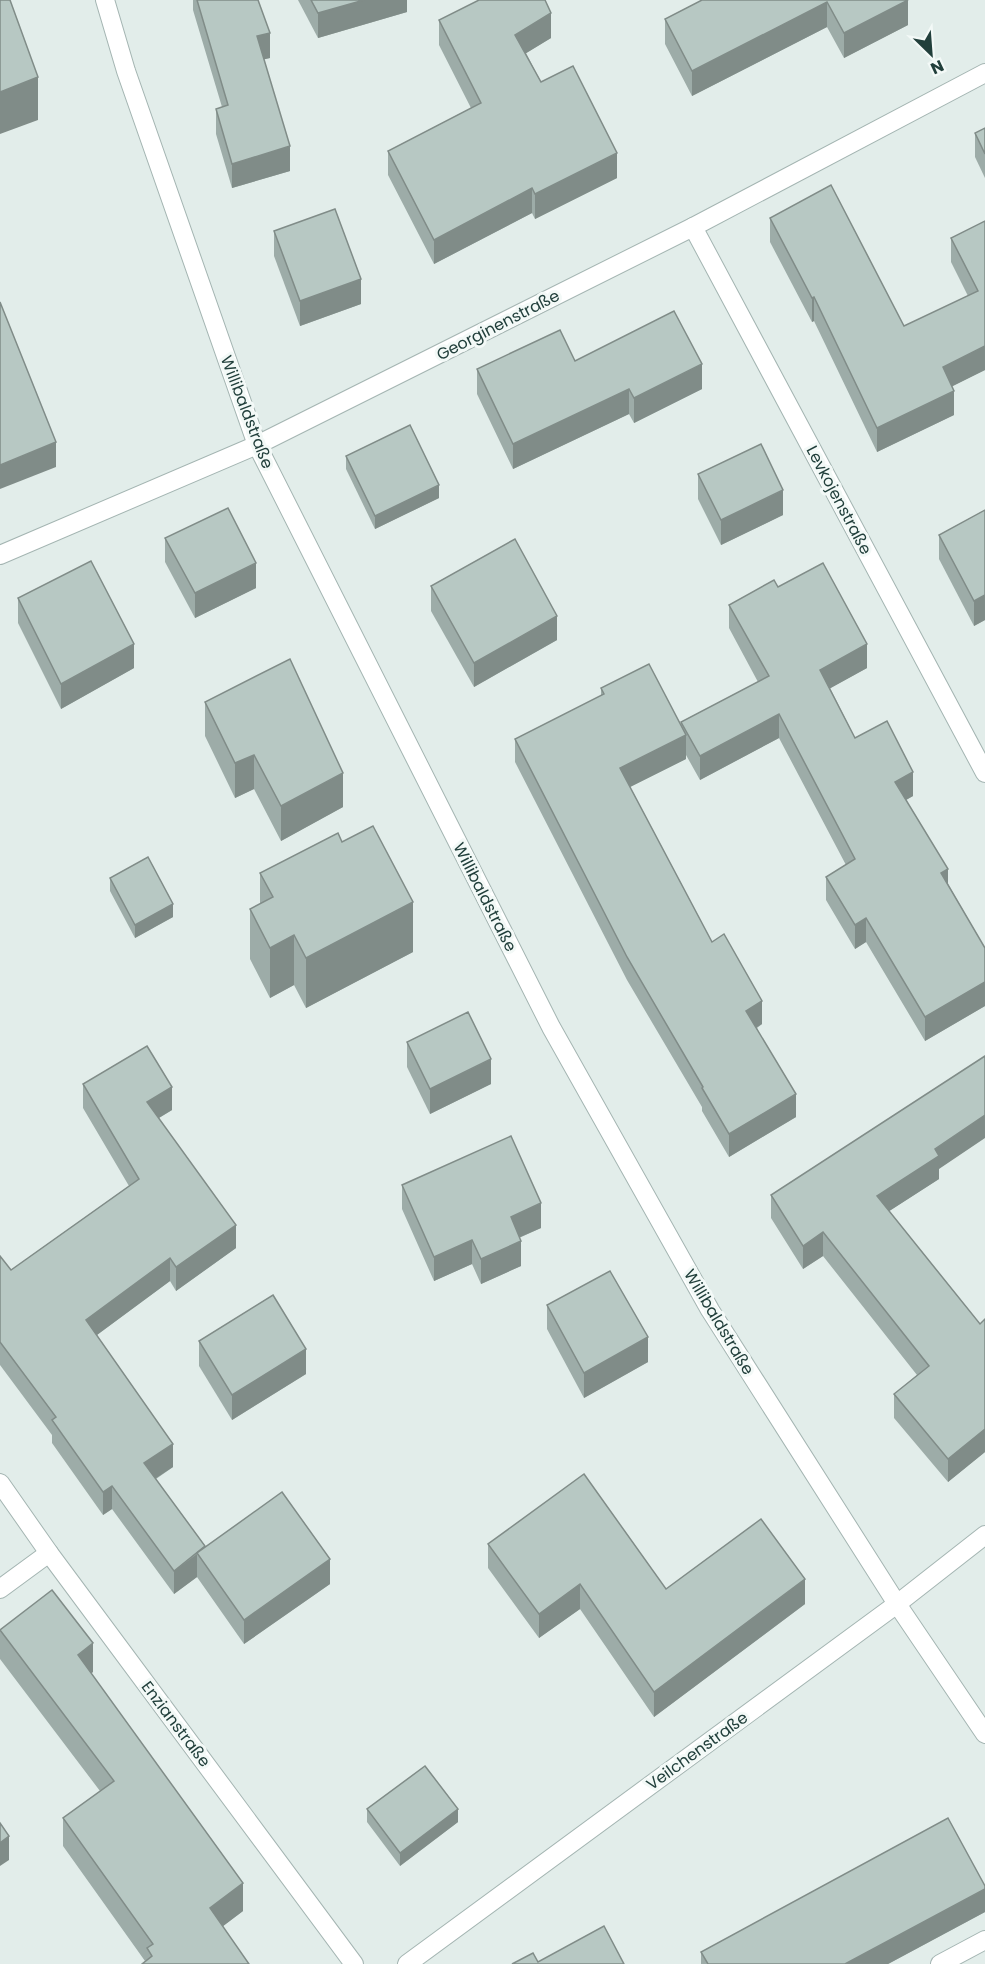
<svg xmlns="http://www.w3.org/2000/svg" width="985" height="1964" font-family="Poppins,sans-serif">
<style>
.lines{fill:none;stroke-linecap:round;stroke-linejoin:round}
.minor-casing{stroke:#a4b5b2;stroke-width:20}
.minor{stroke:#fff;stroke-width:18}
.wall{fill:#9daca8}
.shaded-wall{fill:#808c88}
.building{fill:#b7c8c3;stroke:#808c88;stroke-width:1.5}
.labels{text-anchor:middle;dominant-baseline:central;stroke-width:6;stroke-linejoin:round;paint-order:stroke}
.street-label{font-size:16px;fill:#213f3b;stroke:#f3f9f7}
</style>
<rect width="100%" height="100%" fill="#e2edea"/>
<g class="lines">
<g class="minor-casing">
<g id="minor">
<path d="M105,0L126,71L257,445L551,1027L710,1310L897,1604L985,1734"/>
<path d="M693,227L985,773"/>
<path d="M0,555L257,445L693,227L985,73"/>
<path d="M0,1483L49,1553L354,1964"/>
<path d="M0,1589L49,1553"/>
<path d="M407,1964L897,1604L985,1535"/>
<path d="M940,1964L985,1940"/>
</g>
</g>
<use href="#minor" class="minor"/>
</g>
<g class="wall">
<path d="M193,0H258L270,58L264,59L290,171L232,188L216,134V109L222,107L193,10Z"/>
<path d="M298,0H407V12L318,38Z"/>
<path d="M702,0H908V25L844,58L827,27L692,96L665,44V19Z"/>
<path d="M439,20L551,38L526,53L541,82L617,178L535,219L532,213L434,264L388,175V151L471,108L439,45Z"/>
<path d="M985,128V178L975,157V133Z"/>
<path d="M770,218L904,326L968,296L951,262V238L985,221V370L952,386L954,415L877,452L814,321L812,322L770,242Z"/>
<path d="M274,231L361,304L300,326L274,256Z"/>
<path d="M575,361L702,389L634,423L629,414L513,469L477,394V369Z"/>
<path d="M346,456L439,498L375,529L346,469Z"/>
<path d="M698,474L783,515L721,545L698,499Z"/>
<path d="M985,510V620L974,626L939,559V535Z"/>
<path d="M165,538L256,588L195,618L165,562Z"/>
<path d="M431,586L557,640L474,687L431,611Z"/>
<path d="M778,587L867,668L830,688L855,738L913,796L906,800L948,884L985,948V1006L925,1041L866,942L855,949L826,900V877L846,865L779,738L700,780L686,755V759L630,787L712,942L762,1024L757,1028L796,1117L729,1157L702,1111V1107L627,980L515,762V739L601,696V688L681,725V722L758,682L729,628V605Z"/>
<path d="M18,598L134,668L61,709L18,623Z"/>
<path d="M205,702L343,807L281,841L254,789L235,798L205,736Z"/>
<path d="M342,842L413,952L306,1008L294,985L270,998L250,959V909L260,904V873Z"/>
<path d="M110,878L173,917L135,938L110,891Z"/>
<path d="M407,1042L491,1084L430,1114L407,1067Z"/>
<path d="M83,1084L172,1110L159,1118L236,1248L176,1291L170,1281L97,1335L173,1467L156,1479L205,1546L330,1584L244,1644L197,1577L174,1594L112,1509L103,1515L52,1443V1435L0,1365V1256L11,1270L129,1186L83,1108Z"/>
<path d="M939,1169V1179L889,1211L980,1324L985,1319V1452L948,1482L894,1418V1394L917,1375L823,1256L803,1269L771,1218V1195Z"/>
<path d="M402,1185L541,1228L519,1238L521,1266L481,1284L472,1264L434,1281L402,1209Z"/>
<path d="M547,1305L648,1362L584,1398L547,1329Z"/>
<path d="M199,1341L306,1374L232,1420L199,1366Z"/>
<path d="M488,1544L666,1589L805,1604L654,1717L580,1609L539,1638L488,1568Z"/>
<path d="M0,1630L93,1672L91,1673L243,1911L223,1926L145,1961L63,1846V1818L100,1791L0,1659Z"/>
<path d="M367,1809L458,1822L400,1866L367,1822Z"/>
<path d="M985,1886V1912L888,1964H701V1952Z"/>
</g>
<g class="shaded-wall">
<path d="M364,0H407V12L318,38V13Z"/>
<path d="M908,0V25L844,58V33Z"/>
<path d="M827,2V27L692,96V71Z"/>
<path d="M551,13V38L515,60V35Z"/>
<path d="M270,33V58L257,61V36Z"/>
<path d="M38,77V120L0,134V92Z"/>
<path d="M290,146V171L232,188V164Z"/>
<path d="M617,153V178L535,219V194Z"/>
<path d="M532,188V213L434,264V240Z"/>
<path d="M361,279V304L300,326V301Z"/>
<path d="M814,297V321L812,322V298Z"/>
<path d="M985,346V370L943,391V367Z"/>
<path d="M702,364V389L634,423V398Z"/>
<path d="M629,389V414L513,469V444Z"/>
<path d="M954,391V415L877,452V428Z"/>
<path d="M56,442V467L0,489V465Z"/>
<path d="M439,485V498L375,529V516Z"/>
<path d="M783,490V515L721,545V520Z"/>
<path d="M256,563V588L195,618V593Z"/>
<path d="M985,595V620L974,626V601Z"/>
<path d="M557,616V640L474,687V663Z"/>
<path d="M134,644V668L61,709V684Z"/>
<path d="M867,644V668L820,694V670Z"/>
<path d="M779,714V738L700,780V756Z"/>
<path d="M686,735V759L620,792V768Z"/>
<path d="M254,755V789L235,798V763Z"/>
<path d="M913,772V796L895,806V782Z"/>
<path d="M343,773V807L281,841V806Z"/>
<path d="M948,869V893L941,873Z"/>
<path d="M413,902V952L306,1008V958Z"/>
<path d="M173,904V917L135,938V925Z"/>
<path d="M866,918V942L855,949V925Z"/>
<path d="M294,935V985L270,998V948Z"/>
<path d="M985,982V1006L925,1041V1017Z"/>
<path d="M762,1001V1024L746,1034V1011Z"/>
<path d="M491,1059V1084L430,1114V1089Z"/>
<path d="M172,1087V1110L147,1125V1102Z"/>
<path d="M796,1094V1117L729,1157V1134Z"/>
<path d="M985,1115V1138L939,1169V1179L877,1219V1196L935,1149Z"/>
<path d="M541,1203V1228L511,1241V1217Z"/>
<path d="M236,1225V1248L176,1291V1267Z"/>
<path d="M823,1232V1256L803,1269V1246Z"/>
<path d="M472,1240V1264L434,1281V1257Z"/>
<path d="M521,1241V1266L481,1284V1259Z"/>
<path d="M170,1258V1281L86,1343V1320Z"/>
<path d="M648,1337V1362L584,1398V1373Z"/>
<path d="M306,1349V1374L232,1420V1395Z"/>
<path d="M985,1429V1452L948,1482V1459Z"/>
<path d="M173,1444V1467L144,1486V1463Z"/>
<path d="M112,1486V1509L103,1515V1492Z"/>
<path d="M197,1554V1577L174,1594V1571Z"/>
<path d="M330,1559V1584L244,1644V1620Z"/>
<path d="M805,1579V1604L654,1717V1692Z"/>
<path d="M580,1584V1609L539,1638V1614Z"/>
<path d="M93,1643V1672L78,1683V1655Z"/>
<path d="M458,1809V1822L400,1866V1853Z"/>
<path d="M9,1836V1860L0,1866V1843Z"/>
<path d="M243,1883V1911L210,1936V1908Z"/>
<path d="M985,1889V1912L888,1964H845Z"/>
</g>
<g class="building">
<path d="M0,0H10L38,77L0,92Z"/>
<path d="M197,0H258L270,33L257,36L290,146L232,164L216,109L228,105Z"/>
<path d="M311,0H364L318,13Z"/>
<path d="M479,0H545L551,13L515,35L541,82L573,66L617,153L535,194L532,188L434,240L388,151L481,103L439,20Z"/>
<path d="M702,0H908L844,33L827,2L692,71L665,19Z"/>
<path d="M985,128V154L975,133Z"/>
<path d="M831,185L904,326L978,291L951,238L985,221V346L943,367L954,391L877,428L814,297L812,298L770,218Z"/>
<path d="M335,209L361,279L300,301L274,231Z"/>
<path d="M0,302L56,442L0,465Z"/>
<path d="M674,311L702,364L634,398L629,389L513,444L477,369L560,330L575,361Z"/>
<path d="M410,425L439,485L375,516L346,456Z"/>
<path d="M761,444L783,490L721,520L698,474Z"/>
<path d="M228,508L256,563L195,593L165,538Z"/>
<path d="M985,510V595L974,601L939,535Z"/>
<path d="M515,539L557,616L474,663L431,586Z"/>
<path d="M91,561L134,644L61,684L18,598Z"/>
<path d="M823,563L867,644L820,670L855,738L887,721L913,772L895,782L948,869L941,873L985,948V982L925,1017L866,918L855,925L826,877L855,859L779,714L700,756L681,722L769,676L729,605L774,580L778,587Z"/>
<path d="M290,659L343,773L281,806L254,755L235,763L205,702Z"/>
<path d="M649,664L686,735L620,768L712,942L724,934L762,1001L746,1011L796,1094L729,1134L702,1088L703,1087L627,957L515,739L604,694L601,688Z"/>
<path d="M373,826L413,902L306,958L294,935L270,948L250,909L273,897L260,873L338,833L342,842Z"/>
<path d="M148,857L173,904L135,925L110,878Z"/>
<path d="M468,1012L491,1059L430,1089L407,1042Z"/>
<path d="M147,1046L172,1087L147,1102L236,1225L176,1267L170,1258L86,1320L173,1444L144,1463L205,1546L174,1571L112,1486L103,1492L52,1420L56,1417L0,1342V1256L11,1270L139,1179L83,1084Z"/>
<path d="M985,1056V1115L935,1149L939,1156L877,1196L980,1324L985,1319V1429L948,1459L894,1394L929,1366L823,1232L803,1246L771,1195Z"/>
<path d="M511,1136L541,1203L511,1217L521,1241L481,1259L472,1240L434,1257L402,1185Z"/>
<path d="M610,1271L648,1337L584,1373L547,1305Z"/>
<path d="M273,1295L306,1349L232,1395L199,1341Z"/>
<path d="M584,1474L666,1589L761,1519L805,1579L654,1692L580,1584L539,1614L488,1544Z"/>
<path d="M282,1492L330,1559L244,1620L197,1553Z"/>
<path d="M52,1590L93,1643L78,1655L243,1883L210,1908L249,1964H142L152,1956L147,1948L153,1944L63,1818L114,1781L0,1630Z"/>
<path d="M425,1766L458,1809L400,1853L367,1809Z"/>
<path d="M948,1818L985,1886V1889L845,1964H708L701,1952Z"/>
<path d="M0,1823L9,1836L0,1843Z"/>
<path d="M604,1926L624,1964H512L533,1953L538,1962Z"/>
</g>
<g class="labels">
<g class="street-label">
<text transform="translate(498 325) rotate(-27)">Georginenstraße</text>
<text transform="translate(247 412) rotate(69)">Willibaldstraße</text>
<text transform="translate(839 500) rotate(62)">Levkojenstraße</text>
<text transform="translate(485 897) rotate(63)">Willibaldstraße</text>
<text transform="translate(719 1322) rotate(59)">Willibaldstraße</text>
<text transform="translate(176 1724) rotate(53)">Enzianstraße</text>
<text transform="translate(697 1751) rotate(-36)">Veilchenstraße</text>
</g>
</g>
<g transform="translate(931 54) rotate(155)" stroke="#f3f9f7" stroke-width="4.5" paint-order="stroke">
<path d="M0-4.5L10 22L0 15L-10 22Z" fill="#213f3b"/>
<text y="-9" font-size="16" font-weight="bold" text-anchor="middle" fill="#213f3b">N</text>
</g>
</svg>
